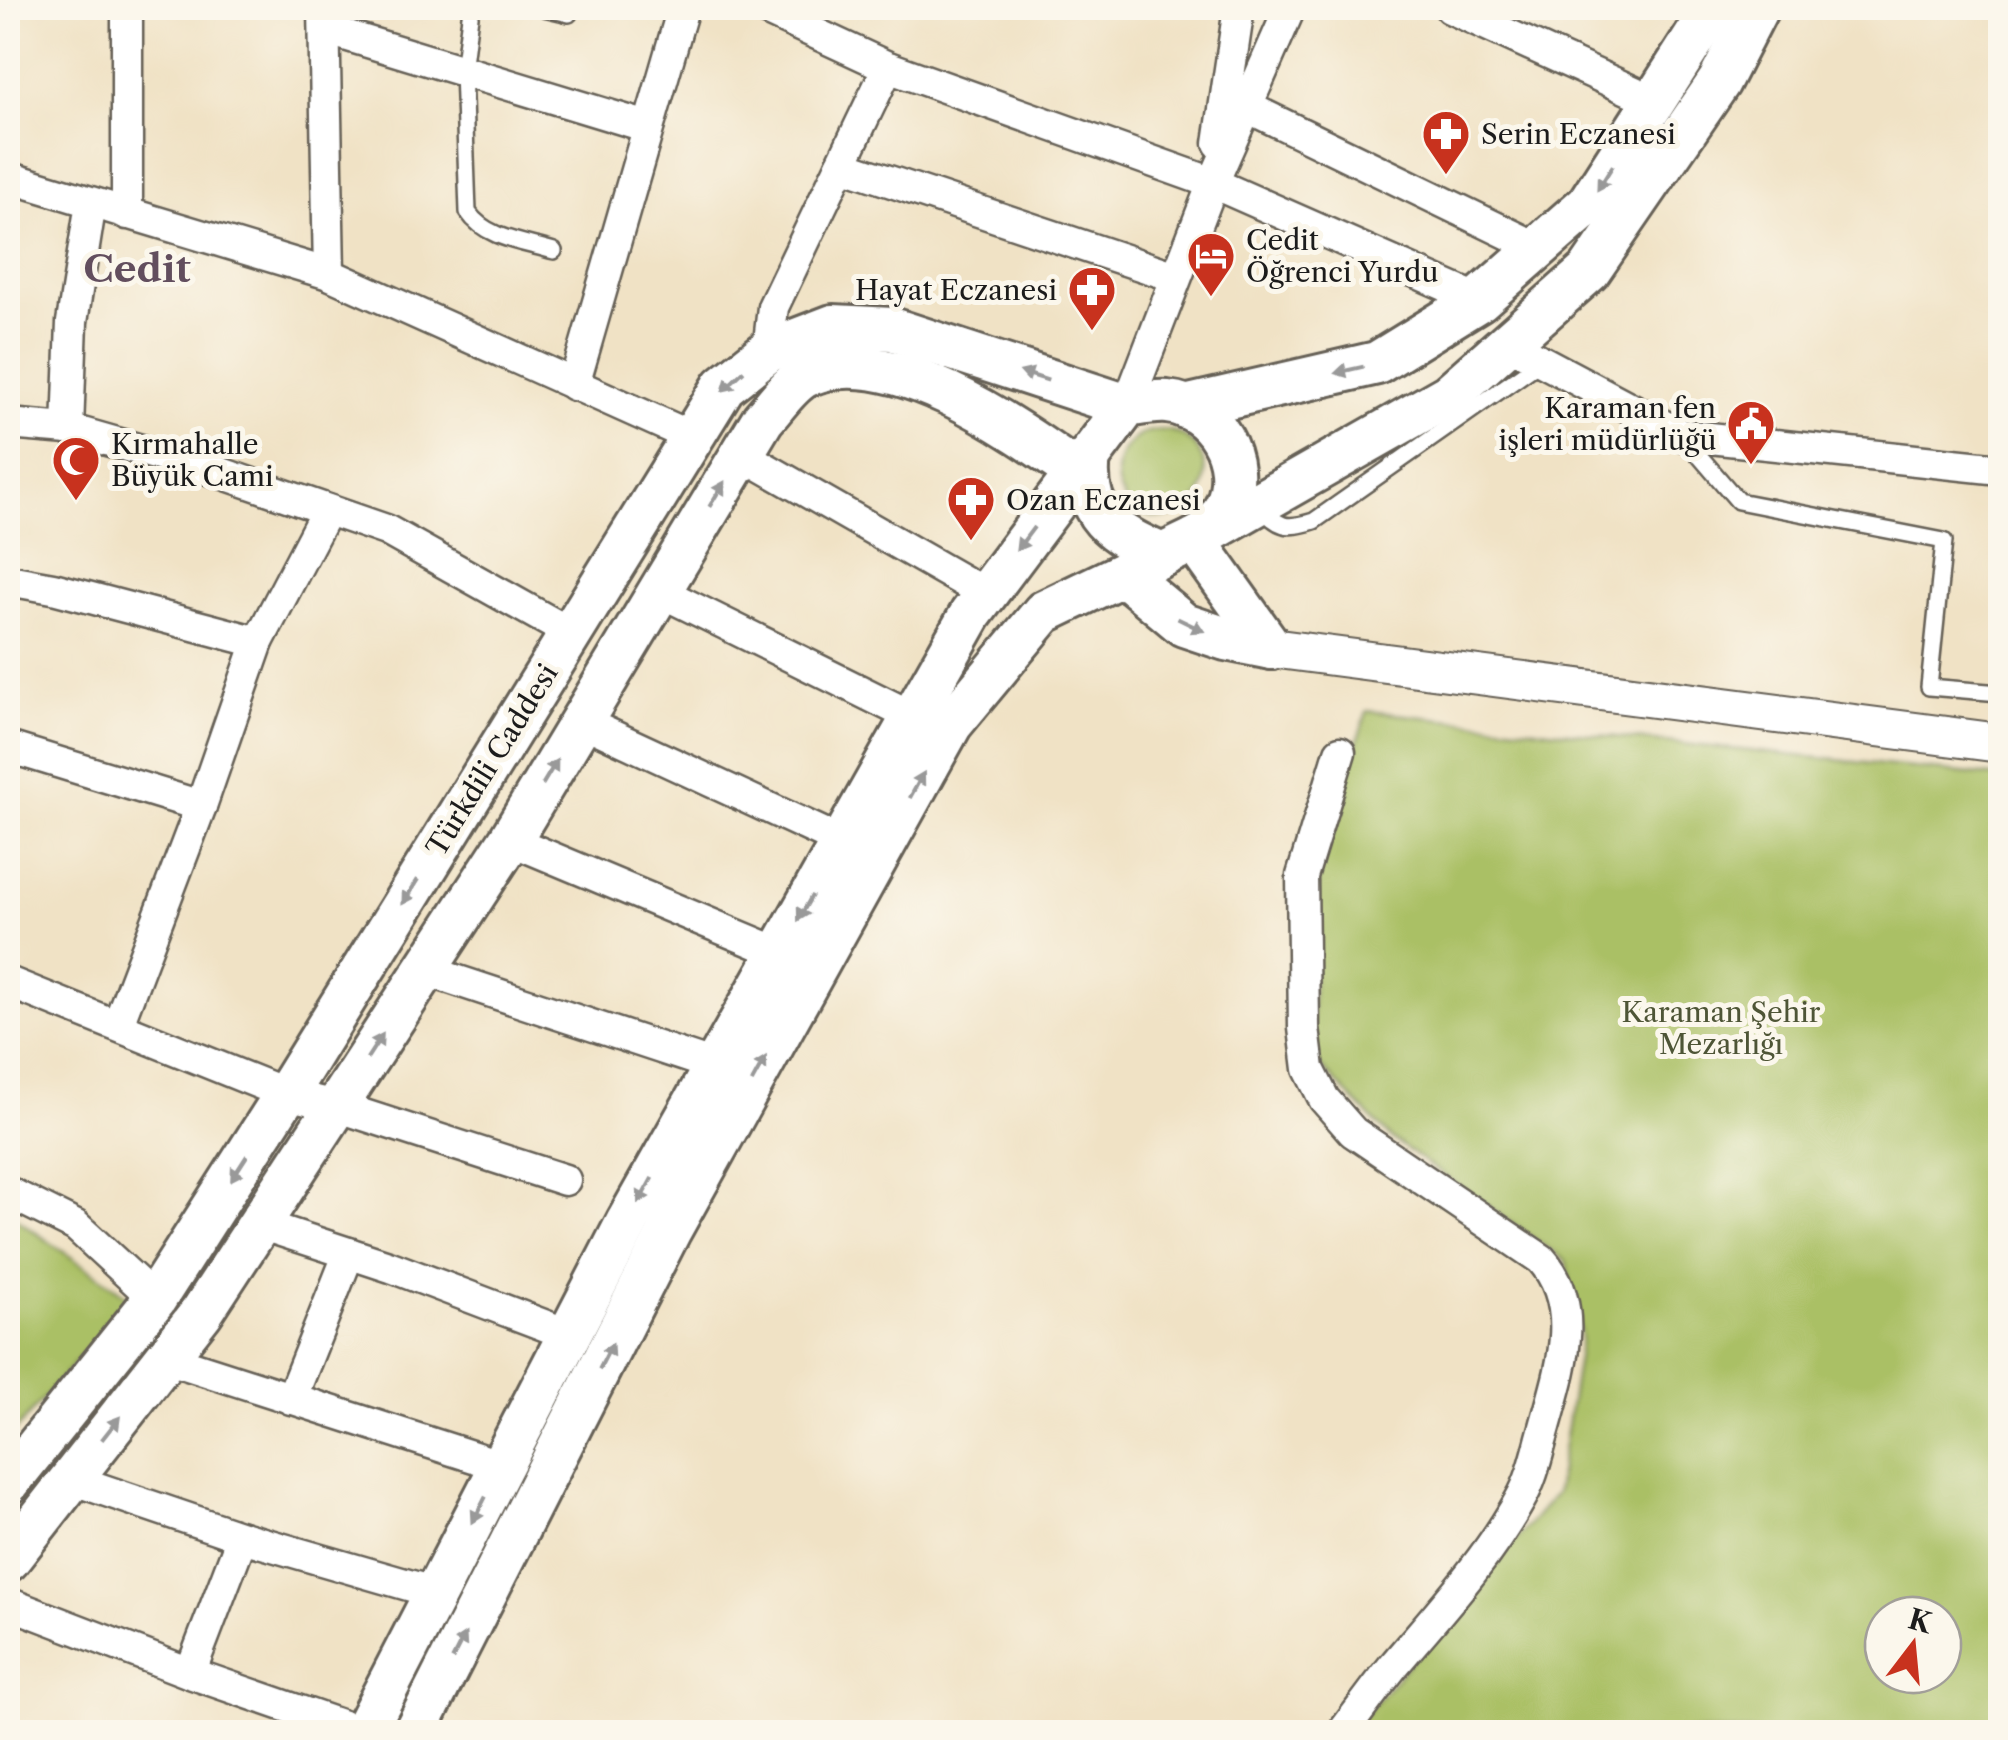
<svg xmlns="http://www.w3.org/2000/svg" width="2008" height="1740" font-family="'Libre Caslon Text',serif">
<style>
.green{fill:#aac065;stroke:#636e40;stroke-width:2.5;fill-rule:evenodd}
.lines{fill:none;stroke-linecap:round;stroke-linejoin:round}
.service-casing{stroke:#666157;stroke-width:20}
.minor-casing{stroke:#666157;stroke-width:35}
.tertiary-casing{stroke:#666157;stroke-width:42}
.secondary-casing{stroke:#666157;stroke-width:48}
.service{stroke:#fff;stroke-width:15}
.minor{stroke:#fff;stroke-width:30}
.tertiary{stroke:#fff;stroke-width:38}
.secondary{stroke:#fff;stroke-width:42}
.oneway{fill:#999}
.labels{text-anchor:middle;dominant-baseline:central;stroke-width:10;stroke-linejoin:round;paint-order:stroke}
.poi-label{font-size:28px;fill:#1c1c1c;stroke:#fbf7ec;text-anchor:start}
.street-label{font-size:28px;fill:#1c1c1c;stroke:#fbf7ec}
.park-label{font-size:28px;fill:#4e5536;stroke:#fbf7ec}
.district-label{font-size:38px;font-weight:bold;fill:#624e5e;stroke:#fbf7ec}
</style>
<rect width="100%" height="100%" fill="#fbf7ec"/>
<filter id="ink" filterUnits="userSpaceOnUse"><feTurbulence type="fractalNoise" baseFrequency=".01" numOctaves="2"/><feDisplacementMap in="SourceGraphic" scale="20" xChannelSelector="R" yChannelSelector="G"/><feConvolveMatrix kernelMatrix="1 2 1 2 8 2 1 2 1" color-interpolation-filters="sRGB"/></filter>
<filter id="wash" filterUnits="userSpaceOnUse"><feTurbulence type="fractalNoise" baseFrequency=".0048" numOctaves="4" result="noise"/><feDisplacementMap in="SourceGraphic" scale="40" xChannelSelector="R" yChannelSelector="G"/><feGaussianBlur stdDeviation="2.25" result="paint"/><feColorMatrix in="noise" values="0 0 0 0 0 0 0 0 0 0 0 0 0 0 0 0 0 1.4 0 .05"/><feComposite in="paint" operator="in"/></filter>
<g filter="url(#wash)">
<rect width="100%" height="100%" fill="#f0e2c5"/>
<g class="green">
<circle cx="1161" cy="474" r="44"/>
<path d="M1367,711L2000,777V1732H1350L1556,1493L1581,1338L1566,1261L1391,1138L1310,1056L1319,860ZM1883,1615H1943V1675H1883Z"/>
<path d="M8,1213L131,1299L8,1439Z"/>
</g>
</g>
<g filter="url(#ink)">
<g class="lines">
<g class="service-casing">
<g id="service">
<path d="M471,8L463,71L468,212C486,239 524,242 554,251"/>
<path d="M544,8L569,14"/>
<path d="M1684,438L1738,501L1944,541L1929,687L2000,693"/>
<path d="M1260,507C1280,527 1285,530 1314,521L1542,361"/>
</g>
</g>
<g class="minor-casing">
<g id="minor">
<path d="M324,8L329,274"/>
<path d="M761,8L888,67L1213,183L1479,300"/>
<path d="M1450,8L1654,101"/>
<path d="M325,29L648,127"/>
<path d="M1247,107L1538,248"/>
<path d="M1219,143L1239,8"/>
<path d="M841,165L1176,277"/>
<path d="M8,177L329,274L692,437"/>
<path d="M127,214V8"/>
<path d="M1508,343L1681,435L2000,469"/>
<path d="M768,351L773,307L888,67"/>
<path d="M574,385L683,8"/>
<path d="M1127,406L1213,183L1290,8"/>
<path d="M8,424L68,429L218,472L386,530L570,633"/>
<path d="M68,429L72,322L91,203"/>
<path d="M741,454L984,593"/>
<path d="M8,580L53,588L258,642"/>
<path d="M659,591L913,717"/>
<path d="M581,721L842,842"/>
<path d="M8,747L201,806"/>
<path d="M1340,752L1302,876L1304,1028L1309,1069L1324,1099L1353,1132L1541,1259C1584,1307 1560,1372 1545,1427C1538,1451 1533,1478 1520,1500C1487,1560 1438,1613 1394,1665C1376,1687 1360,1710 1343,1732"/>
<path d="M510,840L780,953"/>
<path d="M425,970L715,1066"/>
<path d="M8,982L286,1094L336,1106L565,1180"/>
<path d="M118,1024L201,806L258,642L327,510"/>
<path d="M8,1192L76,1226L155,1299"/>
<path d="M260,1224L391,1267L570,1335"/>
<path d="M166,1358L502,1466"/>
<path d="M291,1399L349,1253"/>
<path d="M71,1479L242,1537L436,1593"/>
<path d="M8,1603L190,1673L360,1732"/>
<path d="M190,1673L242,1537"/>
</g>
</g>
<g class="tertiary-casing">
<path id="tertiary" d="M1271,648L2000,743"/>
</g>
<g class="secondary-casing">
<g id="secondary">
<path d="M1185,407L1377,363L1479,300L1588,204L1714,8"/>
<path d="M1089,456C1081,515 1113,534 1162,555"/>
<path d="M1194,540L1271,648"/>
<path d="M1124,575L1184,625L1226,639L1271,648"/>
<path d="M8,1483L155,1299L286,1094L724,386L768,351L833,326L892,329L1127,406"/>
<path d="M8,1560L202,1312L510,840L763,419C775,406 791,382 807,375C889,340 1011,426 1076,472"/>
<path d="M364,1732L628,1221L971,614L1127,406C1140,404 1154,401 1167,402C1215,407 1245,460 1227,504C1223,514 1215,523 1209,531"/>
<path d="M415,1732L670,1230L951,724L1044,612L1194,540L1449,395L1589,271L1719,82L1757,8"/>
</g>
</g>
<use href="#service" class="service"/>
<use href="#minor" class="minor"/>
<use href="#tertiary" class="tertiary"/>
<use href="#secondary" class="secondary"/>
</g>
<defs><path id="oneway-solid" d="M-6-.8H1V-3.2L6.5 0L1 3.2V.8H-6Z" transform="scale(2.5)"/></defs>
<g class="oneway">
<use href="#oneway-solid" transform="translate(1605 178) rotate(122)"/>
<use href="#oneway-solid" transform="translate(1349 370) rotate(167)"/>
<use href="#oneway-solid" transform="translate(1034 376) rotate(-162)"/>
<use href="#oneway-solid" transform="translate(733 381) rotate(137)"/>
<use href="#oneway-solid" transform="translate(717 494) rotate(-59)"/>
<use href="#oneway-solid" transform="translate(1025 539) rotate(127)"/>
<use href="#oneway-solid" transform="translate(1191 625) rotate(26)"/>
<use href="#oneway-solid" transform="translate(550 772) rotate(-59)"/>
<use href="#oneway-solid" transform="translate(917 785) rotate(-61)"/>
<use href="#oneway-solid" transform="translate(410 892) rotate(122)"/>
<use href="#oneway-solid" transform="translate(805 908) rotate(119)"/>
<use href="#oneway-solid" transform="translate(375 1046) rotate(-57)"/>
<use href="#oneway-solid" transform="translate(759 1069) rotate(-61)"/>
<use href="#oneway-solid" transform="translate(239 1168) rotate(123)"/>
<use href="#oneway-solid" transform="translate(645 1191) rotate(119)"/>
<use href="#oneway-solid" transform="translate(606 1356) rotate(-63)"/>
<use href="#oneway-solid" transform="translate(111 1428) rotate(-52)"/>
<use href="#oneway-solid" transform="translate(479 1510) rotate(117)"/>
<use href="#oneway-solid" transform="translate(459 1646) rotate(-63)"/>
</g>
</g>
<defs>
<g id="pharmacy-pin" transform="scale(2.5)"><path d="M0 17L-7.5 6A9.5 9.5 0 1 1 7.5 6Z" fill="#c8321e" stroke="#fbf7ec"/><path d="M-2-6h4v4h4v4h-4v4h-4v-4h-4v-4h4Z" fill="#fff"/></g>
<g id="hotel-pin" transform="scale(2.5)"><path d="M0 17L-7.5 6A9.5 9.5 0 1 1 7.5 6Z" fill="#c8321e" stroke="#fbf7ec"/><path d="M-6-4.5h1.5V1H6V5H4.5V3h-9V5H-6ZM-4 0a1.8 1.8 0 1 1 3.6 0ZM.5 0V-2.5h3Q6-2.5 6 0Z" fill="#fff"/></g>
<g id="civic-pin" transform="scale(2.5)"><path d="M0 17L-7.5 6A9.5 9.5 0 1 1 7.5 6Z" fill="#c8321e" stroke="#fbf7ec"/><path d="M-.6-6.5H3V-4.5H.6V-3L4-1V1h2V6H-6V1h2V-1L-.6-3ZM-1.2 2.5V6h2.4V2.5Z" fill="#fff"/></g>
<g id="mosque-pin" transform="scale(2.5)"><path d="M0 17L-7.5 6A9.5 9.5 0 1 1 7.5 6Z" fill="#c8321e" stroke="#fbf7ec"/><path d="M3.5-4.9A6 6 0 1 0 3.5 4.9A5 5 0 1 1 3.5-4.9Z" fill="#fff"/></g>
</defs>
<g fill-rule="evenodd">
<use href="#pharmacy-pin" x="1446" y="134"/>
<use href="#hotel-pin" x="1211" y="256"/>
<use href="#pharmacy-pin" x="1092" y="290"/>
<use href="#civic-pin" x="1751" y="424"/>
<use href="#mosque-pin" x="76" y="460"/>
<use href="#pharmacy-pin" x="971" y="500"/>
</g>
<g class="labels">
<g class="poi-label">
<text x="1481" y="134">Serin Eczanesi</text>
<text x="1246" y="240">Cedit<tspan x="1246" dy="32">Öğrenci Yurdu</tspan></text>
<text x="1057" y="290" text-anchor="end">Hayat Eczanesi</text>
<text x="1716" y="408" text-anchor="end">Karaman fen<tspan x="1716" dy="32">işleri müdürlüğü</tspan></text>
<text x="111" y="444">Kırmahalle<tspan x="111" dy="32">Büyük Cami</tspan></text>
<text x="1006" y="500">Ozan Eczanesi</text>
</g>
<g class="street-label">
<text transform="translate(492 760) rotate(-58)">Türkdili Caddesi</text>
</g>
<g class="park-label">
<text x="1721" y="1012">Karaman Şehir<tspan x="1721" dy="32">Mezarlığı</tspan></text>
</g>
<g class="district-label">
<text x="137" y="268">Cedit</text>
</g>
</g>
<rect width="2008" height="1740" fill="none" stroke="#fbf7ec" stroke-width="40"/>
<g transform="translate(1913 1645) rotate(16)"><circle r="48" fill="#fbf7ec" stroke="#a29f99" stroke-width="2.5"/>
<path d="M0-8L18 38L0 25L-18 38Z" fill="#c8321e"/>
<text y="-15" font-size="28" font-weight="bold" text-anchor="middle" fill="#1c1c1c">K</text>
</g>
</svg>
